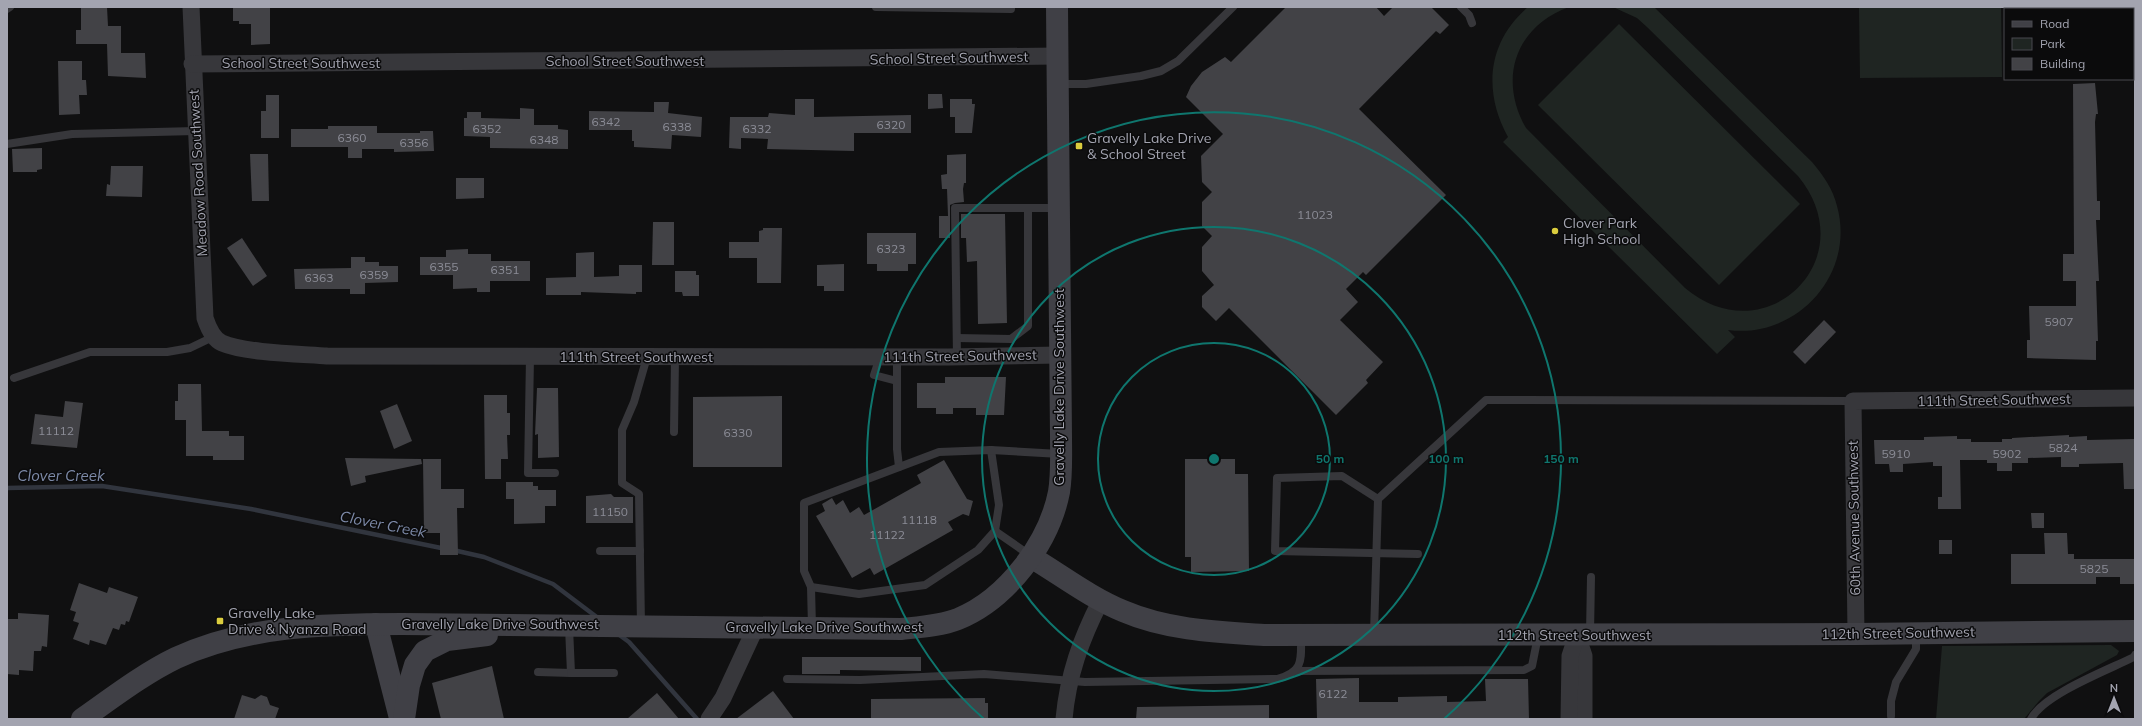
<svg xmlns="http://www.w3.org/2000/svg" width="2142" height="726" font-family="Mulish,sans-serif">
<style>
.green{fill:#1f2522}
.lines{fill:none;stroke-linecap:round;stroke-linejoin:round}
.stream{stroke:#31353e;stroke-width:4.5}
.building{fill:#424246}
.lane{stroke:#37373b;stroke-width:8}
.street{stroke:#37373b;stroke-width:17}
.secondary{stroke:#404046;stroke-width:22}
.ring{fill:none;stroke:#0f766e;stroke-width:2}
.poi-dot{fill:#dbcd3e;stroke:#0b0b0c;stroke-width:1.5}
.labels{text-anchor:middle;dominant-baseline:central;stroke-width:3;stroke-linejoin:round;paint-order:stroke}
.number-label{font-size:12px;fill:#8b8c96}
.street-label{font-size:14px;fill:#a3a4b0;stroke:#0b0b0c}
.poi-label{font-size:14px;fill:#a3a4b0;stroke:#0b0b0c;text-anchor:start}
.water-label{font-size:15px;font-style:italic;fill:#7d8aa8;stroke:#0b0b0c}
.centre{fill:#0f766e;stroke:#0b0b0c;stroke-width:2}
.ring-label{font-size:12px;text-anchor:middle;font-weight:bold;fill:#0f766e;stroke:#0b0b0c;stroke-width:3;stroke-linejoin:round;paint-order:stroke}
</style>
<rect width="100%" height="100%" fill="#101011"/>
<g class="green">
<path d="M1528,7H1569C1515,27 1498,79 1526,128L1685,288C1766,356 1866,258 1798,176L1647,27L1637,18L1613,7H1654L1812,162C1823,175 1833,189 1837,206C1856,274 1797,339 1728,330L1735,337L1717,354L1503,142L1508,137C1483,92 1487,42 1528,7Z"/>
<path d="M1859,7H2001L2002,77L1860,78Z"/>
<path d="M1619,24L1800,204L1719,285L1538,105Z"/>
<path d="M2111,645L2119,651L2117,655L2047,693L2039,701L2024,719H1936L1942,646Z"/>
</g>
<g class="lines">
<g class="stream">
<path d="M7,488L102,486L251,509L446,549"/>
<path d="M453,550L484,557L553,584L598,618"/>
<path d="M618,634L629,642L697,719"/>
</g>
</g>
<g class="building">
<path d="M81,7H107L108,26H121V53H145L146,78L108,76L107,44H76V30H81Z"/>
<path d="M237,7H270V44L251,45V24H239V21H233V8Z"/>
<path d="M1286,7H1376L1384,16L1393,7H1431L1449,25L1440,34L1436,31L1359,109L1446,195L1366,275L1363,272L1346,289L1358,302L1340,320L1383,362L1366,380L1368,383L1336,415L1229,308L1216,321L1202,307V296L1214,285L1202,271V247L1212,236L1202,226V202L1212,192L1202,182L1201,156L1223,134L1186,97L1191,86L1202,72L1225,57L1231,62Z"/>
<path d="M58,61H82V80H86L87,95H79L80,114L59,115Z"/>
<path d="M2095,83L2098,114H2096L2095,122L2097,201H2100V220H2096L2099,281H2096L2098,341H2096V360L2027,358V340H2030L2029,306H2076V281H2063V254H2074L2073,84Z"/>
<path d="M928,94H942L943,108L928,109Z"/>
<path d="M266,95H279V138H261V111H266Z"/>
<path d="M795,99H814V117L911,115V133H854V151L767,149L768,139L741,138V149L729,148L730,117H768L769,113L795,115Z"/>
<path d="M950,99H972V104H975L972,133H955V117H950Z"/>
<path d="M654,102H669L668,113L702,117L701,137L672,135L671,149L634,147V141H632V130H589V111L654,112Z"/>
<path d="M520,108L534,109V125H558V129L568,130V149L490,148V137L464,136V118H467V112H481V118L520,119Z"/>
<path d="M328,126H377V133H420V131H433L434,151L394,152V149H362V158H348V147H291V129H328Z"/>
<path d="M42,148V169L37,170V172H13L12,149Z"/>
<path d="M250,154H268L269,201H252Z"/>
<path d="M966,154V183H964L963,189L964,202L955,203L950,205V238H939V216H948L947,189H942L941,175L947,174V155Z"/>
<path d="M111,166H143L142,197L106,196L107,184L110,185Z"/>
<path d="M456,178H484V198L456,199Z"/>
<path d="M961,214H1005L1007,323L978,324L977,261L967,262L966,238H961Z"/>
<path d="M653,222H674V265H652Z"/>
<path d="M763,228H782L781,283H757V258H729V242H759V231L763,230Z"/>
<path d="M867,233H916V264H908V271H877V264H867Z"/>
<path d="M242,238L267,276L253,286L227,248Z"/>
<path d="M468,249V254H491V261H530V281H490V292H477V288L453,289V275H420V257H446V250Z"/>
<path d="M594,252V277L619,276V265H642V292H636V294L581,292V295H546V278L576,277V253Z"/>
<path d="M351,257H365V262H379V266H398V282L365,283V294H350V289H295L294,269L351,268Z"/>
<path d="M844,264V291H824V286H817V265Z"/>
<path d="M675,271H696V275H699V296H683L682,292H675Z"/>
<path d="M1824,320L1836,332L1805,364L1793,352Z"/>
<path d="M945,377H1006L1004,415H976V408H953V414H936V408H917V383H945Z"/>
<path d="M178,384H201L202,431H229V436H244V460H213V456H186V420H175V401H178Z"/>
<path d="M537,388H558L559,457L538,458V434L535,435Z"/>
<path d="M484,395H507V413H510V435H507L508,459H501V479H485Z"/>
<path d="M782,396V467H693V397Z"/>
<path d="M65,401L83,403L77,448L31,444L35,414L63,417Z"/>
<path d="M397,404L412,441L394,449L380,411Z"/>
<path d="M2069,435V437L2087,436V440L2135,439V489H2124L2123,463L2079,464V467H2061V457L2028,458V463H2012V471H1997V463H1987V460H1960L1961,509H1938V497H1942V466H1933V462L1903,464V472H1890L1889,464H1875L1874,440H1924V437L1957,436V439H1971V442H2002V439H2012V438Z"/>
<path d="M345,458L421,459L422,464L365,476L366,482L351,486Z"/>
<path d="M423,459H441V489H464V508H457L458,555H440V533H424Z"/>
<path d="M1185,459H1235V474H1248L1249,571L1191,572V557H1185Z"/>
<path d="M944,460L967,499L973,501L969,516L963,514L948,522L953,530L874,575L870,568L852,578L816,516L825,511L822,504L832,498L836,505L843,500L850,513L859,507L864,515L921,483L917,475Z"/>
<path d="M506,482H533V486H538V490H556V506H545V523L514,524V499H506Z"/>
<path d="M611,494L614,497H633V523H586V496Z"/>
<path d="M2031,513H2044V528H2032Z"/>
<path d="M2044,533H2067L2068,554H2074V559H2135V584H2120V577H2096V584H2011V554H2045Z"/>
<rect x="1939" y="540" width="13" height="14"/>
<path d="M79,583L107,593L109,587L138,597L129,622L126,621L125,625L121,624L119,630L113,628L106,645L90,640L89,645L73,639L79,623L73,621L76,612L70,610Z"/>
<path d="M18,613L49,615L47,647L42,646L41,651H34L33,671L19,670V675L7,674V619H18Z"/>
<path d="M802,657H921V671L840,670V674H802Z"/>
<path d="M492,666L504,719H441L432,683Z"/>
<path d="M1359,678V702H1398V697L1447,696V702L1486,701L1485,679H1528L1529,719H1317L1316,679Z"/>
<path d="M773,691L794,719H736Z"/>
<path d="M657,693L679,719H627Z"/>
<path d="M242,695L255,699L261,695L267,697L270,705L279,708L275,719H234Z"/>
<path d="M985,698V703H988V719H871V699Z"/>
<path d="M1269,705V719H1136L1137,707Z"/>
</g>
<g class="lines">
<g class="lane">
<path d="M876,7L1011,9V7"/>
<path d="M1461,7L1469,15L1472,23"/>
<path d="M7,9L10,7"/>
<path d="M1058,84H1086L1141,76L1161,71L1178,61L1233,7"/>
<path d="M7,144L72,134L196,131"/>
<path d="M957,338L1011,339L1028,326V208"/>
<path d="M530,357L528,473H555"/>
<path d="M880,357L874,375L897,381"/>
<path d="M897,357V449L899,467"/>
<path d="M957,357L955,208H1058"/>
<path d="M14,378L90,352H167L190,348L215,336"/>
<path d="M674,432L675,357"/>
<path d="M1378,499L1342,476L1277,478L1275,551L1418,554"/>
<path d="M995,531L1031,556"/>
<path d="M600,551H640"/>
<path d="M811,587L859,594L925,585L978,550L995,531L999,505L991,450"/>
<path d="M641,626L639,494L622,483V430L634,402L647,357"/>
<path d="M812,627L811,587L804,571V503L939,452L991,450L1060,454"/>
<path d="M1374,634L1378,499L1486,400L1853,401"/>
<path d="M1590,634L1591,577"/>
<path d="M1295,671L1524,670L1532,666L1538,636"/>
<path d="M538,672L571,673L569,627"/>
<path d="M571,673H614"/>
<path d="M787,679L860,680L984,674L1085,682L1277,679C1304,672 1301,660 1301,636"/>
<path d="M1891,716V701L1896,682L1916,649V634"/>
<path d="M2031,719C2044,694 2108,670 2134,657L2135,655"/>
</g>
<g class="street">
<path d="M191,7L205,318C208,327 213,339 222,343C245,353 300,354 327,356L949,357L1060,355"/>
<path d="M192,64L1058,56"/>
<path d="M1856,634L1853,401L2135,398"/>
<path d="M1577,635L1584,656V719"/>
<path d="M709,719L723,698L755,629"/>
<path d="M1064,719C1068,675 1081,639 1101,600"/>
<path d="M1569,719L1570,656L1577,635"/>
</g>
<g class="secondary">
<path d="M1031,557C1061,575 1091,598 1123,611C1167,630 1217,632 1264,635L1856,634L2135,631"/>
<path d="M376,624L400,718"/>
<path d="M82,719C112,698 143,674 176,658C248,625 325,624 402,624L901,629C920,627 940,626 958,619C1007,599 1049,543 1059,492C1062,474 1061,455 1061,437L1057,7"/>
<path d="M404,719L409,685L415,665L425,651L447,640L487,635"/>
</g>
</g>
<g class="ring">
<circle cx="1214" cy="459" r="116"/>
<circle cx="1214" cy="459" r="232"/>
<path d="M984 719A347 347 0 1 1 1444 719"/>
</g>
<g class="poi-dot">
<rect x="1075" y="142" width="8" height="8" rx="2"/>
<circle cx="1555" cy="231" r="4"/>
<rect x="216" y="617" width="8" height="8" rx="2"/>
</g>
<g class="labels">
<g class="number-label">
<text x="606" y="121">6342</text>
<text x="891" y="124">6320</text>
<text x="677" y="126">6338</text>
<text x="487" y="128">6352</text>
<text x="757" y="128">6332</text>
<text x="352" y="137">6360</text>
<text x="544" y="139">6348</text>
<text x="414" y="142">6356</text>
<text x="1315" y="214">11023</text>
<text x="891" y="248">6323</text>
<text x="444" y="266">6355</text>
<text x="505" y="269">6351</text>
<text x="374" y="274">6359</text>
<text x="319" y="277">6363</text>
<text x="2059" y="321">5907</text>
<text x="56" y="430">11112</text>
<text x="738" y="432">6330</text>
<text x="2063" y="447">5824</text>
<text x="1896" y="453">5910</text>
<text x="2007" y="453">5902</text>
<text x="610" y="511">11150</text>
<text x="919" y="519">11118</text>
<text x="887" y="534">11122</text>
<text x="2094" y="568">5825</text>
<text x="1333" y="693">6122</text>
</g>
<g class="street-label">
<text transform="translate(949 58) rotate(-1)">School Street Southwest</text>
<text x="625" y="61">School Street Southwest</text>
<text x="301" y="63">School Street Southwest</text>
<text transform="translate(198 173) rotate(-93)">Meadow Road Southwest</text>
<text transform="translate(960 356) rotate(-1)">111th Street Southwest</text>
<text x="636" y="357">111th Street Southwest</text>
<text transform="translate(1059 387) rotate(-90)">Gravelly Lake Drive Southwest</text>
<text transform="translate(1994 400) rotate(-1)">111th Street Southwest</text>
<text transform="translate(1854 518) rotate(-91)">60th Avenue Southwest</text>
<text x="500" y="624">Gravelly Lake Drive Southwest</text>
<text x="824" y="627">Gravelly Lake Drive Southwest</text>
<text transform="translate(1898 633) rotate(-1)">112th Street Southwest</text>
<text x="1574" y="635">112th Street Southwest</text>
</g>
<g class="poi-label">
<text x="1087" y="138">Gravelly Lake Drive<tspan x="1087" dy="16">&amp; School Street</tspan></text>
<text x="1563" y="223">Clover Park<tspan x="1563" dy="16">High School</tspan></text>
<text x="228" y="613">Gravelly Lake<tspan x="228" dy="16">Drive &amp; Nyanza Road</tspan></text>
</g>
<g class="water-label">
<text x="61" y="475">Clover Creek</text>
<text transform="translate(383 524) rotate(11)">Clover Creek</text>
</g>
</g>
<circle cx="1214" cy="459" r="6" class="centre"/>
<g class="ring-label">
<text x="1330" y="463">50 m</text>
<text x="1446" y="463">100 m</text>
<text x="1561" y="463">150 m</text>
</g>
<rect width="2142" height="726" fill="none" stroke="#a3a4b0" stroke-width="16"/>
<rect x="2004" y="8" width="130" height="72" fill="#0b0b0c" stroke="#48484e"/>
<rect x="2012" y="21" width="20" height="6" fill="#404046" stroke="#48484e"/>
<text x="2040" y="28" font-size="12" fill="#a3a4b0">Road</text>
<rect x="2012" y="38" width="20" height="12" fill="#1f2522" stroke="#48484e"/>
<text x="2040" y="48" font-size="12" fill="#a3a4b0">Park</text>
<rect x="2012" y="58" width="20" height="12" fill="#424246" stroke="#48484e"/>
<text x="2040" y="68" font-size="12" fill="#a3a4b0">Building</text>
<g transform="translate(2114 698)" stroke="#0b0b0c" stroke-width="3" paint-order="stroke">
<path d="M0-3L7 15L0 10L-7 15Z" fill="#a3a4b0"/>
<text y="-6" font-size="11" font-weight="bold" text-anchor="middle" fill="#a3a4b0">N</text>
</g>
</svg>
